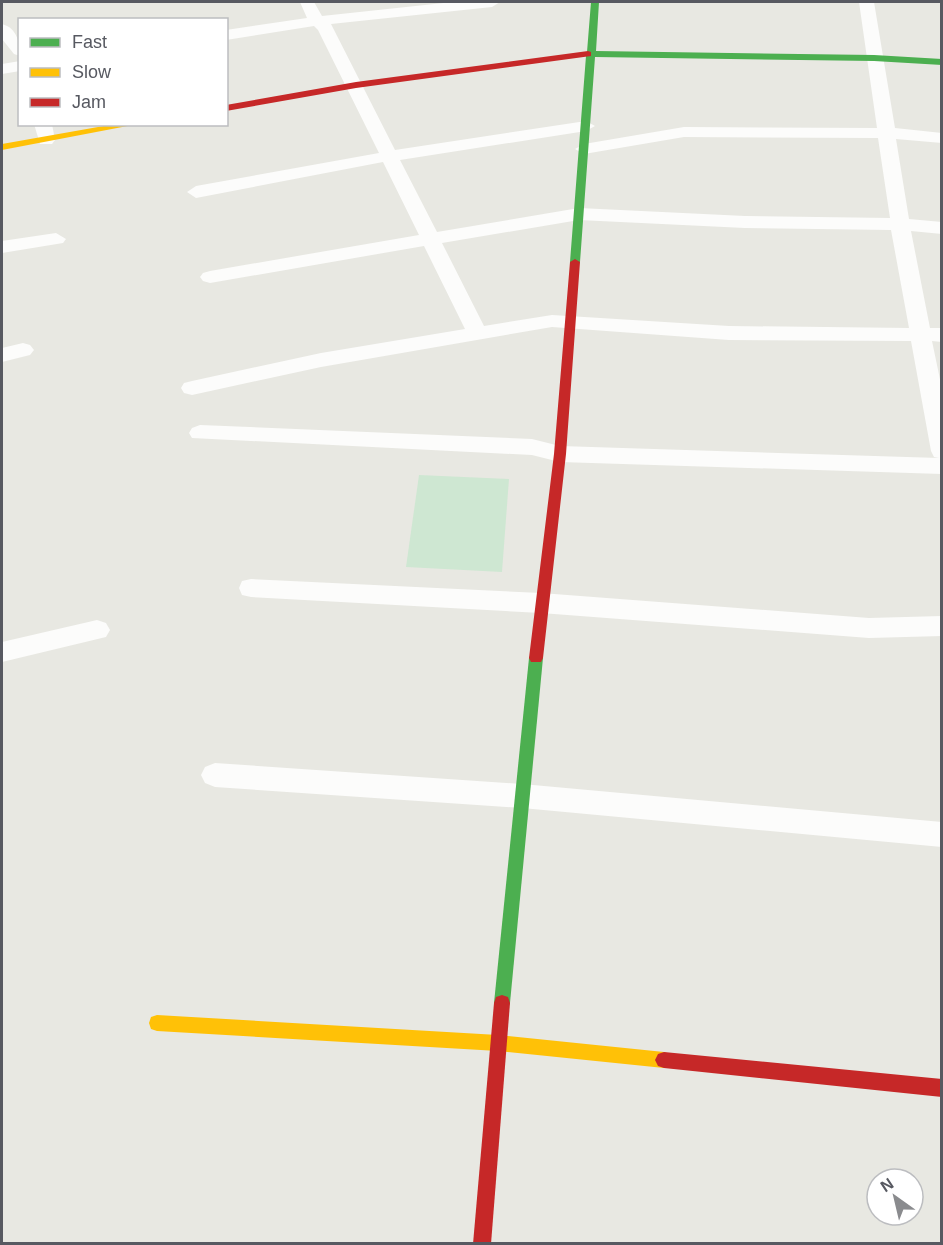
<svg xmlns="http://www.w3.org/2000/svg" width="943" height="1245" font-family="Helvetica,sans-serif">
<style>
.green{fill:#cee7d2}
.lines{fill:none;stroke-linecap:round;stroke-linejoin:round}
.street{fill:#fcfcfb;fill-rule:evenodd}
.fast{fill:#4caf50;fill-rule:evenodd}
.slow{fill:#ffc107;fill-rule:evenodd}
.jam{fill:#c62828;fill-rule:evenodd}
</style>
<rect width="100%" height="100%" fill="#e8e8e2"/>
<path class="green" d="M419,475L509,479L502,572L406,567Z"/>
<g class="lines">
<g class="street">
<path d="M300,2H314L322,16L453,2H500L492,7L331,24L395,150L586,121L595,126L586,131L400,160L437,232L579,208L745,216L890,218L878,138L684,137L584,154L575,149L584,144L684,127L877,128L859,2H874L895,128L942,133V143L896,139L909,219L942,222V234L911,231L930,328H942V342L932,341L942,389V474L560,462L532,455L192,438L189,433L192,428L200,425L532,439L560,446L939,458L934,457L931,451L911,341L729,340L552,327L321,367L192,395L184,393L181,388L184,383L192,381L321,353L465,329L424,246L210,283L203,281L200,277L203,273L210,271L419,235L383,162L196,198L187,192L196,186L379,153L318,30L314,26L226,40V30L307,18ZM579,220L745,228L891,230L909,328L729,326L552,315L484,326L442,243Z"/>
<path d="M2,24C17,28 20,43 20,56L14,54L2,39Z"/>
<path d="M20,61V71L2,74V64Z"/>
<path d="M34,124H52L55,140L52,144H40Z"/>
<path d="M56,233L66,239L63,243L2,253V241Z"/>
<path d="M23,343L30,345L34,350L30,355L2,362V348Z"/>
<path d="M251,579L541,593L869,618L942,616V636L869,638L541,613L251,597L242,595L239,588L242,581Z"/>
<path d="M97,620L106,623L110,630L106,637L2,662V642Z"/>
<path d="M215,763L522,784L942,822V847L522,808L215,787L205,783L201,775L205,767Z"/>
</g>
<g class="fast">
<path d="M591,2H599L596,51L874,55L942,59V65L874,61L595,57L580,262L575,265L570,262L586,56L584,54L587,52Z"/>
<path d="M536,653L541,654L543,658L510,1003L508,1009L502,1011L496,1009L494,1003L529,658L531,654Z"/>
</g>
<g class="slow">
<path d="M115,124H138L2,150V144Z"/>
<path d="M157,1015L498,1035L664,1052L670,1054L673,1060L670,1066L664,1068L498,1051L157,1031L151,1029L149,1023L151,1017Z"/>
</g>
<g class="jam">
<path d="M588,51L591,52V56L356,88L226,111V105L356,82Z"/>
<path d="M575,259L580,262L566,454L543,658L541,662H531L529,658L554,454L570,262Z"/>
<path d="M502,995L508,997L510,1003L491,1244H473L494,1003L496,997Z"/>
<path d="M664,1052L942,1079V1097L664,1068L658,1066L655,1060L658,1054Z"/>
</g>
</g>
<rect width="943" height="1245" fill="none" stroke="#575961" stroke-width="6"/>
<rect x="18" y="18" width="210" height="108" fill="#ffffff" stroke="#bcbdc0" stroke-width="1.5"/>
<rect x="30" y="38" width="30" height="9" fill="#4caf50" stroke="#bcbdc0" stroke-width="1.5"/>
<text x="72" y="48" font-size="18" fill="#575961">Fast</text>
<rect x="30" y="68" width="30" height="9" fill="#ffc107" stroke="#bcbdc0" stroke-width="1.5"/>
<text x="72" y="78" font-size="18" fill="#575961">Slow</text>
<rect x="30" y="98" width="30" height="9" fill="#c62828" stroke="#bcbdc0" stroke-width="1.5"/>
<text x="72" y="108" font-size="18" fill="#575961">Jam</text>
<g transform="translate(895 1197) rotate(326)"><circle r="28" fill="#ffffff" stroke="#bcbdc0" stroke-width="1.5"/>
<path d="M0-4.5L10 22L0 15L-10 22Z" fill="#8a8b8e"/>
<text y="-9" font-size="16" font-weight="bold" text-anchor="middle" fill="#575961">N</text>
</g>
</svg>
